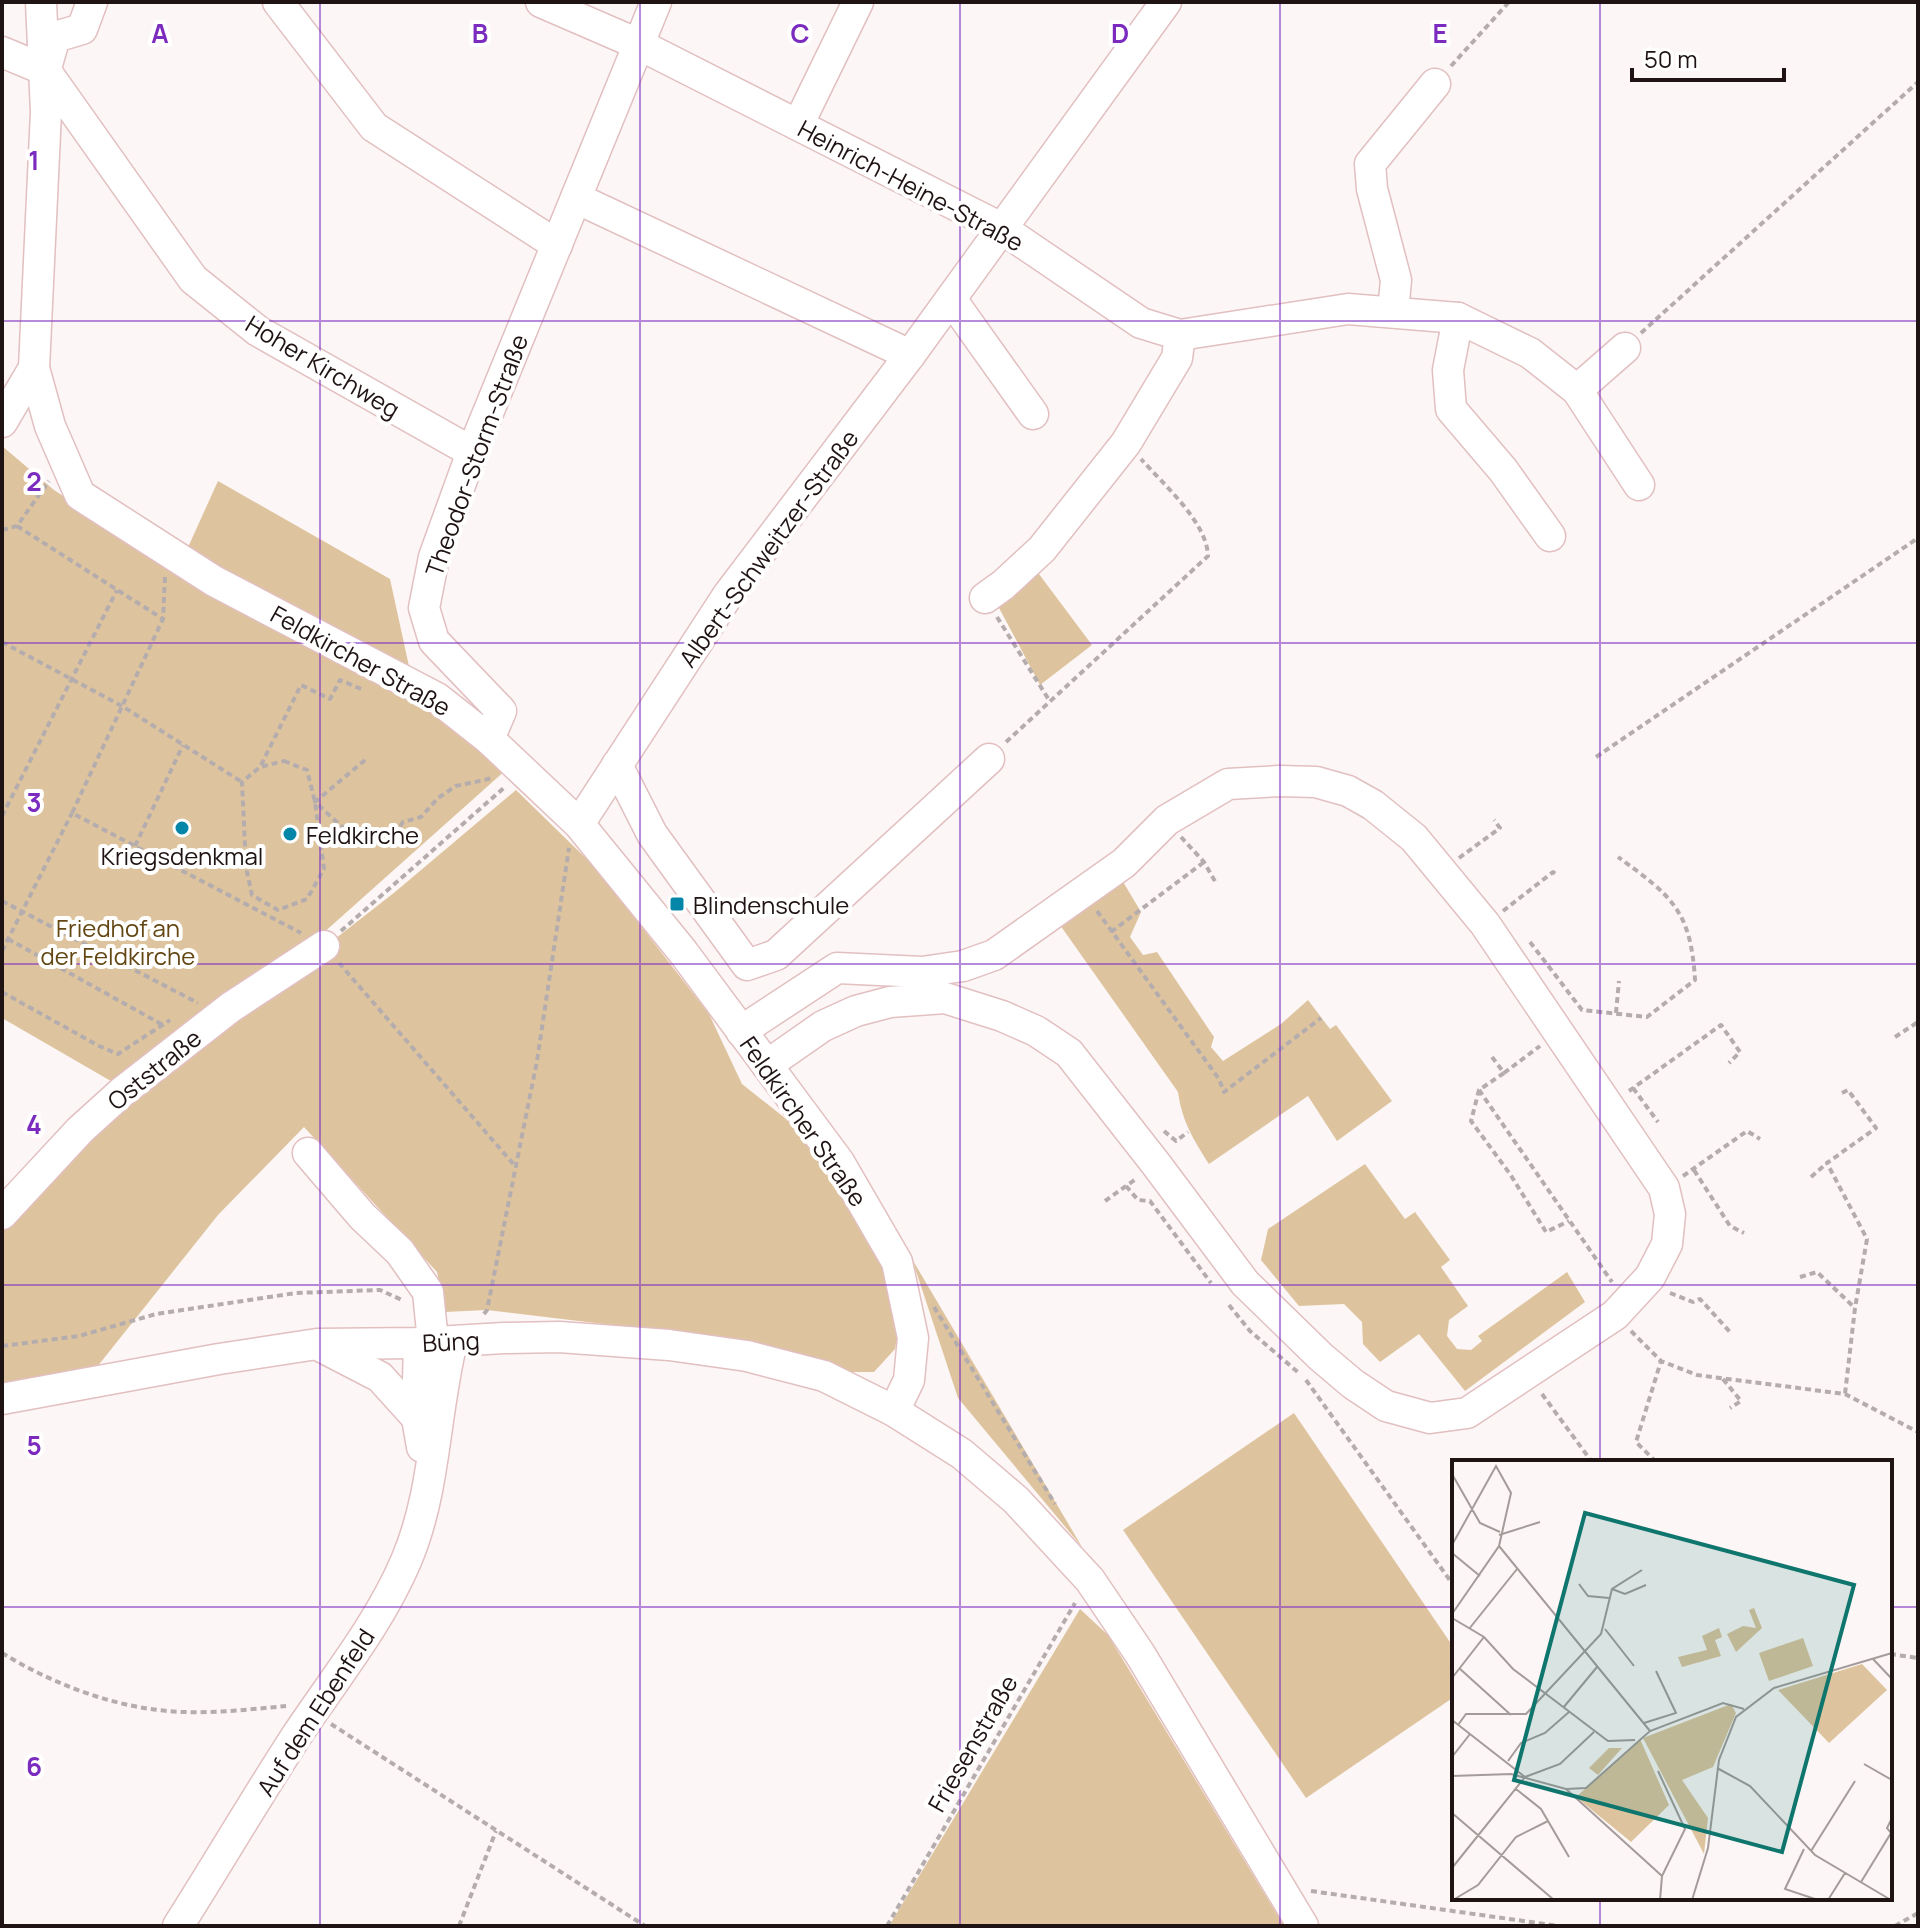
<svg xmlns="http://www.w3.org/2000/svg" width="1920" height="1928" font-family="Manrope,sans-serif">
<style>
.green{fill:#dec49e}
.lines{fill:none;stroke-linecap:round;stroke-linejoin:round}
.minor-casing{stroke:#e2bfc0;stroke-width:33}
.path{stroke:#b5adad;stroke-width:4;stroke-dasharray:6 4;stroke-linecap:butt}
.minor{stroke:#fff;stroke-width:30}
.grid{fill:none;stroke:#7b2cbf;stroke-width:2;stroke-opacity:0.55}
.poi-dot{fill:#0586a9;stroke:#fff;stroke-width:3}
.labels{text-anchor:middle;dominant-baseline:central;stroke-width:8;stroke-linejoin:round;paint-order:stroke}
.street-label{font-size:24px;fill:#1f1313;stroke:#fff}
.poi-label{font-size:24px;fill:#1f1313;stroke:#fff;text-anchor:start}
.park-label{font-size:24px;fill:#634612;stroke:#fff}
.inset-road{fill:none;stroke:#a49b9b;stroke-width:2}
.view{fill:#0f766e;fill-opacity:0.15;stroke:#0f766e;stroke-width:4}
.inset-edge{fill:none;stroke:#1f1313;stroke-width:4}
.grid-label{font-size:26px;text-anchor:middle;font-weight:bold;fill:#7b2cbf;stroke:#fff;stroke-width:8;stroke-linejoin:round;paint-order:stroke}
</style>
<rect width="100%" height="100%" fill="#fdf6f6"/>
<g class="green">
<path d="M2,446L54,490L211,595L408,697L507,769L321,935L116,1084L2,1018Z"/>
<path d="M218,481L390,579L410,671L185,554Z"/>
<path d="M1036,570L1092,645L1040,685L998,606Z"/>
<path d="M516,790L596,868L709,1014L742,1084L795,1126L874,1242L901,1318L895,1349L874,1372H849L712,1337L487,1310L445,1312L437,1272L304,1127L218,1215L97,1367L2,1383V1229L87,1133L395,892Z"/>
<path d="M1122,880L1141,912L1130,937L1143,955L1157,952L1214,1037L1211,1047L1223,1061L1281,1024L1308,1000L1330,1029L1336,1025L1392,1101L1337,1141L1308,1096L1209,1164C1193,1139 1182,1121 1178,1092L1060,925Z"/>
<path d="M1365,1164L1405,1219L1415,1212L1450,1260L1441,1267L1468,1306L1449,1320L1447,1336L1457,1349L1471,1350L1482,1341L1478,1336L1567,1272L1585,1302L1465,1391L1419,1334L1380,1362L1363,1344L1362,1322L1344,1304L1299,1306L1261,1260L1268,1229Z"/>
<path d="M912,1259L1082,1547L958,1398Z"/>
<path d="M1294,1413L1454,1648V1697L1306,1798L1123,1530Z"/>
<path d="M1080,1609L1108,1635L1284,1926H889Z"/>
</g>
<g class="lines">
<g class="minor-casing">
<g id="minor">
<path d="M41,2L46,112L34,368L50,426L80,495L214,581L437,698L489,739L579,824L683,952L839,1162L897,1262L913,1338L909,1380L894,1411"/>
<path d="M278,2L374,127L557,245"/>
<path d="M541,2L638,44L1001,228L1141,323L1180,335L1348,309L1458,318L1530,353L1577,390L1639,485"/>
<path d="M2,52L45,70"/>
<path d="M46,68L55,37L82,29L92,2"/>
<path d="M45,70L193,279L258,331L472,452"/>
<path d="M798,125L858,2"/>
<path d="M576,198L910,355"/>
<path d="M951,299L1033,414"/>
<path d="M1393,312L1396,280L1372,189L1370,164L1435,84"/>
<path d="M1458,318L1448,370L1451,409L1503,470L1550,536"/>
<path d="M1577,390L1625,348"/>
<path d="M2,422L34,368"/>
<path d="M985,598L1003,585L1042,549L1126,443L1177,358L1180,335"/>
<path d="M489,739L501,711L434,641L424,608L434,557L472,452L656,2"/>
<path d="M617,765L652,834L747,965L776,955L989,759"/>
<path d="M579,824L728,595L910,355L1166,2"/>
<path d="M741,1031L837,968L922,972L963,966L994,955L1124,863L1167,820L1228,784L1279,781L1316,782L1348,791L1373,805L1414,838L1485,924L1664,1188L1670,1214L1667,1244L1650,1277L1615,1315L1467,1413L1430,1418L1386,1406L1353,1384L1321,1357L1245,1283L1156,1164L1069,1053L1036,1031L1002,1016L945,998L890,1002L856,1011L823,1026L767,1065"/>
<path d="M308,1153L362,1216L400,1252L428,1292L433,1342"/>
<path d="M2,1214L80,1130L122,1092L231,1007L324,946"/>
<path d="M419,1343L417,1418L422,1447"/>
<path d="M322,1347L380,1377L417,1418"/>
<path d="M2,1399L219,1359L317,1344L419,1343L504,1338L559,1337L669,1345L747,1356L824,1376L894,1411L962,1454L1016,1500L1090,1580L1140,1654L1303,1926"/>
<path d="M178,1926C218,1863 256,1798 297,1735C335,1678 379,1624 406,1561C436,1491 434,1414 452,1342"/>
</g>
</g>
<g class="path">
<path d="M1451,66L1509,2"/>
<path d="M1641,333L1918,82"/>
<path d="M17,526L163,619"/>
<path d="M2,530L17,526L49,481"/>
<path d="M165,577L163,619L72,813L301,933"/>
<path d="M997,617L1049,700"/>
<path d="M2,642L122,706L242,782"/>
<path d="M1006,742L1208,556C1207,522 1163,484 1141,459"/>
<path d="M1596,757L1918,538"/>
<path d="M365,760L315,802L350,834L385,841L395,834L403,822L421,817L438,798L456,786L493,778"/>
<path d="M284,761L307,770L315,802L324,869L307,899L278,910L252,895L246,867L242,782L260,767Z"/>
<path d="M261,765L301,685L330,699L340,680L361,689"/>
<path d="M2,816L117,590"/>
<path d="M1181,837L1204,862L1216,883"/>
<path d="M135,846L183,745"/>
<path d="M1459,858L1500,828L1494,820"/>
<path d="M2,901L198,1003"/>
<path d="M1097,911L1219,1079L1224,1092L1321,1018"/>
<path d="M1503,911L1553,872L1558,876"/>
<path d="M341,931L506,786"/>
<path d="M1111,932L1204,862"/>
<path d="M8,939L163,1025"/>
<path d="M1530,942L1582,1010L1647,1017L1695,980C1691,911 1672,896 1618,857"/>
<path d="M2,951L72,813"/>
<path d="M339,963L516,1167"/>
<path d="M2,992L99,1046L118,1054L170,1020"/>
<path d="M1616,1013L1619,981"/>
<path d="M1895,1037L1918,1022"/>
<path d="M1492,1057L1504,1073L1540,1046"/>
<path d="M1504,1073L1479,1090L1471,1121L1510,1174L1546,1232L1569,1221"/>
<path d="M1633,1088L1658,1122"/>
<path d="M1479,1090L1612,1282"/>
<path d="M1629,1091L1721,1025L1740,1052L1729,1063"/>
<path d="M1842,1093L1848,1090L1876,1128L1827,1163L1867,1239L1855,1308L1845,1394"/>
<path d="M1164,1131L1176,1141L1188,1132"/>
<path d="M1694,1170L1730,1226L1744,1233"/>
<path d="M1683,1176L1747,1131L1760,1139"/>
<path d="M1811,1177L1827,1163"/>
<path d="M1126,1186L1138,1200L1150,1201L1211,1283"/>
<path d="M1105,1201L1136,1179"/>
<path d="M1800,1277L1817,1272L1855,1308"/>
<path d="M1670,1293L1693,1302L1700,1299L1730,1332"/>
<path d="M1229,1305L1250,1331L1300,1374"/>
<path d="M934,1307L1055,1504"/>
<path d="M484,1314L487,1310L537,1061L569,848"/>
<path d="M1631,1331L1661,1361L1697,1375L1845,1394L1918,1432"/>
<path d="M2,1346L79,1336L156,1314L296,1293L380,1290L404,1301"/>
<path d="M1723,1379L1741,1401L1730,1408"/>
<path d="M1306,1380L1454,1586"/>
<path d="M1542,1394L1592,1462"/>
<path d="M1656,1462L1636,1442L1661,1361"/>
<path d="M2,1653C46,1680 100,1702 151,1709C196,1716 242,1710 286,1706"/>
<path d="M1890,1654L1918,1658"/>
<path d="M331,1724L645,1926"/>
<path d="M1311,1891L1559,1926"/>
<path d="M459,1926L496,1831"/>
<path d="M887,1926L1075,1603"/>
<path d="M1895,1926L1918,1913"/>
</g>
<use href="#minor" class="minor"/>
</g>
<path class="grid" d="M320,2V1926M640,2V1926M960,2V1926M1280,2V1926M1600,2V1462M2,321H1918M2,643H1918M2,964H1918M2,1285H1918M2,1607H1454M1890,1607H1918M1600,1898V1926"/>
<g class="poi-dot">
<circle cx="182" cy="828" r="8"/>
<circle cx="290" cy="834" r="8"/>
<rect x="669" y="896" width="16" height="16" rx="4"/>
</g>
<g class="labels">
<g class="street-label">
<text transform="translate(911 185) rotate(28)">Heinrich-Heine-Straße</text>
<text transform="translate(323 366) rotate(31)">Hoher Kirchweg</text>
<text transform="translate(476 455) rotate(-70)">Theodor-Storm-Straße</text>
<text transform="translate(768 548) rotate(-54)">Albert-Schweitzer-Straße</text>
<text transform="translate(361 660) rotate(29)">Feldkircher Straße</text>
<text transform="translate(154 1069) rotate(-39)">Oststraße</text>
<text transform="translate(804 1121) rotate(55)">Feldkircher Straße</text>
<text transform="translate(451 1341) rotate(-3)">Büng</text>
<text transform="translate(315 1712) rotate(-57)">Auf dem Ebenfeld</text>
<text transform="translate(972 1743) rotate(-60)">Friesenstraße</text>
</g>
<g class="poi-label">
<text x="306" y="834">Feldkirche</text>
<text x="182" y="855" text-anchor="middle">Kriegsdenkmal</text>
<text x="693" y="904">Blindenschule</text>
</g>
<g class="park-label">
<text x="118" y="927">Friedhof an<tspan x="118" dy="28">der Feldkirche</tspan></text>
</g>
</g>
<g transform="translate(1452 1460)">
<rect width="440" height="440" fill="#fdf6f6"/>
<path d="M302,148L310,168L284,192L275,174L291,166L304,168L297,150ZM267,168L270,177L263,180L269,196L230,207L226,197L255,190L250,176ZM351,178L361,206L317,221L307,193ZM410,204L435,230L377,283L326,230ZM279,244L284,253L261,307L230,320L256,358L252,394L191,278ZM188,279L217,345L179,382L124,337ZM157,288H170L146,315L137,308Z" fill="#dec49e"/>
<path class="inset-road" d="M0,14L28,63L48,72M47,75L88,62M0,85L44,6L59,33L47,86L0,154M47,86L198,271M0,93L28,116M127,124L136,136L157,138M160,129L173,134L194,125M0,158L32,177L61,209L156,281L183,280M17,169L65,109M153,169L182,206M421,199L440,219M7,208L59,255M0,218L32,177M111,248L145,207M0,260L73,317M192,263L224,253L204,211M6,265L14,254H74L149,174L160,129L190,110M0,297L18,274M56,301L69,283L93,273L117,252M412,304L440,320M265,308L298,326L363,395L439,440M206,311L233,369L210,416L208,440M0,316L59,314L114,329L134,328L198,271L271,243L292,249M73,317L108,304L142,272M64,329L89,349L117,397M114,329L210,416M0,353L102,440M352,389L333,429L366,440M359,391L403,321M0,408L73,317M409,422L439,373L435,368L440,358M1,440L26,425L64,377L96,361M240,440L256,388L267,300L284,257L322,228L440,193M376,440L393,413"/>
<path class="view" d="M133,53L402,125L330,392L62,320Z"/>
<rect width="440" height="440" class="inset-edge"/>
</g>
<g class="grid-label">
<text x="160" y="43">A</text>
<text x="480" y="43">B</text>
<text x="800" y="43">C</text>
<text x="1120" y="43">D</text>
<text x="1440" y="43">E</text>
<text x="34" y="170">1</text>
<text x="34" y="491">2</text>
<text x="34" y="812">3</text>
<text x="34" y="1134">4</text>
<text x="34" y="1455">5</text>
<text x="34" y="1776">6</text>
</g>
<rect width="1920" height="1928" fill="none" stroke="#1f1313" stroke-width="8"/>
<path d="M1632 68v12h152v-12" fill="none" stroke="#1f1313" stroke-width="4"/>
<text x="1644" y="68" font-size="24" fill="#1f1313" stroke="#ffffff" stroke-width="6" paint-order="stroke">50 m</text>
</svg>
